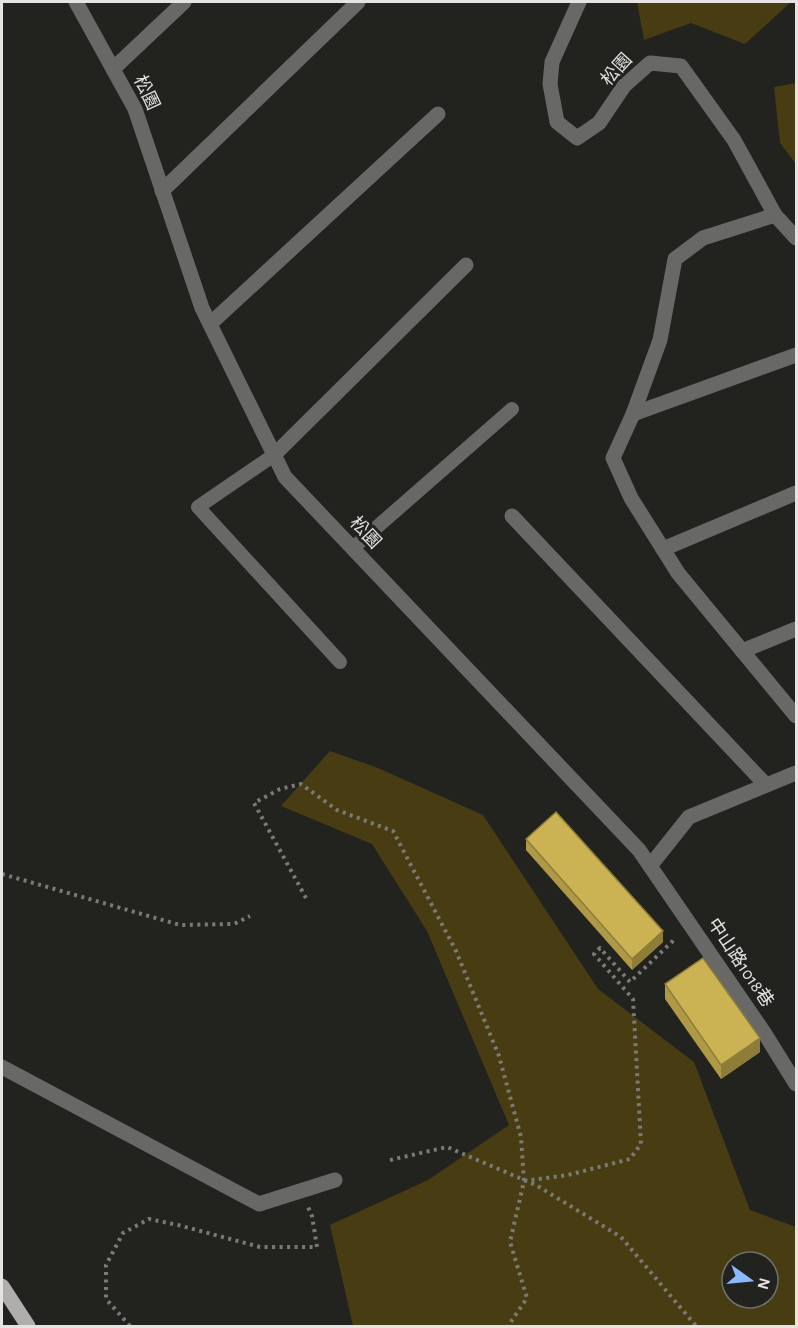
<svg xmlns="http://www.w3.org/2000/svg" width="798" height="1328" font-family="'Alegreya Sans','Noto Sans TC',sans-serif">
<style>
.green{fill:#483d12;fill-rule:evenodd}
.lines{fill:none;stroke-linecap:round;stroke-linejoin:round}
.path{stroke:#7a7a77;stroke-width:4;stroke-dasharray:3 4.5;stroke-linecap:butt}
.service{stroke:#686866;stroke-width:14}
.minor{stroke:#686866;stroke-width:15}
.primary{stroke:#afaeac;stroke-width:15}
.wall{fill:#af9947}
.shaded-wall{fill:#8e7d39}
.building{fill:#cbb252;stroke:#8e7d39;stroke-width:1.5}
.labels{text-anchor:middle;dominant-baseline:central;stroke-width:6;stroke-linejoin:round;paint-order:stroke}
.street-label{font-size:18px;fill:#e5e4e2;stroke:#22221f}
</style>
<rect width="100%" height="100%" fill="#22221f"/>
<g class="green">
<path d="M637,2H791L745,44L691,23L644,40Z"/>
<path d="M796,83V164L780,143L774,87Z"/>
<path d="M330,751L378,768L483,815L598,989L694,1062L750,1210L796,1227V1326H353L330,1225L428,1180L509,1125L427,931L372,844L281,806ZM732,1262H768V1298H732Z"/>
</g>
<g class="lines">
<g class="path">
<path d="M2,874L180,925L234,924L250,916"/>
<path d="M306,898L254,803L280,789L301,784L337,810L393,831L456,951L499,1056L521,1137L524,1181L510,1242L527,1298L508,1326"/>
<path d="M390,1160L447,1147L536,1185L621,1237L696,1326"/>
<path d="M524,1181L568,1175L630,1159L641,1144L633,999L594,954L600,948L630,982L676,938"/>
<path d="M130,1326L106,1299V1265L123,1233L149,1219L178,1225L260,1247H317L312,1216L308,1207"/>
</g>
<g class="service">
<path d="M274,455L198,507L340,662"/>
<path d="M353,548L512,409"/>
</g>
<g class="minor">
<path d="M76,2L135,109L202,308L285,477L639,850L765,1034L796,1084"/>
<path d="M579,2L552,62L550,84L557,122L577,138L599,123L624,86L650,63L681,66L734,140L775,215L796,238"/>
<path d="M113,69L184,2"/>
<path d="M162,191L358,2"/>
<path d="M775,215L703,238L675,259L660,340L633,414L613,458L631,498L678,573L796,716"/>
<path d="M210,324L438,114"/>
<path d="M633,414L796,355"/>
<path d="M274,455L466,265"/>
<path d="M512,516L766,785"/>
<path d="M663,549L796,493"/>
<path d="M742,651L796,629"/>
<path d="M650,866L689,817L796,773"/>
<path d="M2,1067L259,1204L335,1180"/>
</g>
<path class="primary" d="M2,1286L28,1326"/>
</g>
<g class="wall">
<path d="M526,839L663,942L632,970L526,850Z"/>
<path d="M665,984L760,1052L721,1079L665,999Z"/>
</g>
<g class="shaded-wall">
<path d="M663,931V942L632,970V959Z"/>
<path d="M760,1038V1052L721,1079V1065Z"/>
</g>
<g class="building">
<path d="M556,812L663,931L632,959L526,839Z"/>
<path d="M703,958L760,1038L721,1065L665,984Z"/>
</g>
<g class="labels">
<g class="street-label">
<text transform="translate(617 70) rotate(-48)">松園</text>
<text transform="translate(146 93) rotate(65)">松園</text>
<text transform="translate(365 533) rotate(47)">松園</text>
<text transform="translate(740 963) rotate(56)">中山路1018巷</text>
</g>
</g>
<rect width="798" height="1328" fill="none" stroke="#e5e4e2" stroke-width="6"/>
<g transform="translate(750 1280) rotate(105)"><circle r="28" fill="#22221f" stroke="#70706d" stroke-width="1.5"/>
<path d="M0-4.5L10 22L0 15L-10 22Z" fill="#8cb9fc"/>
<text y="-9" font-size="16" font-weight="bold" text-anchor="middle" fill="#e5e4e2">N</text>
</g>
</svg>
